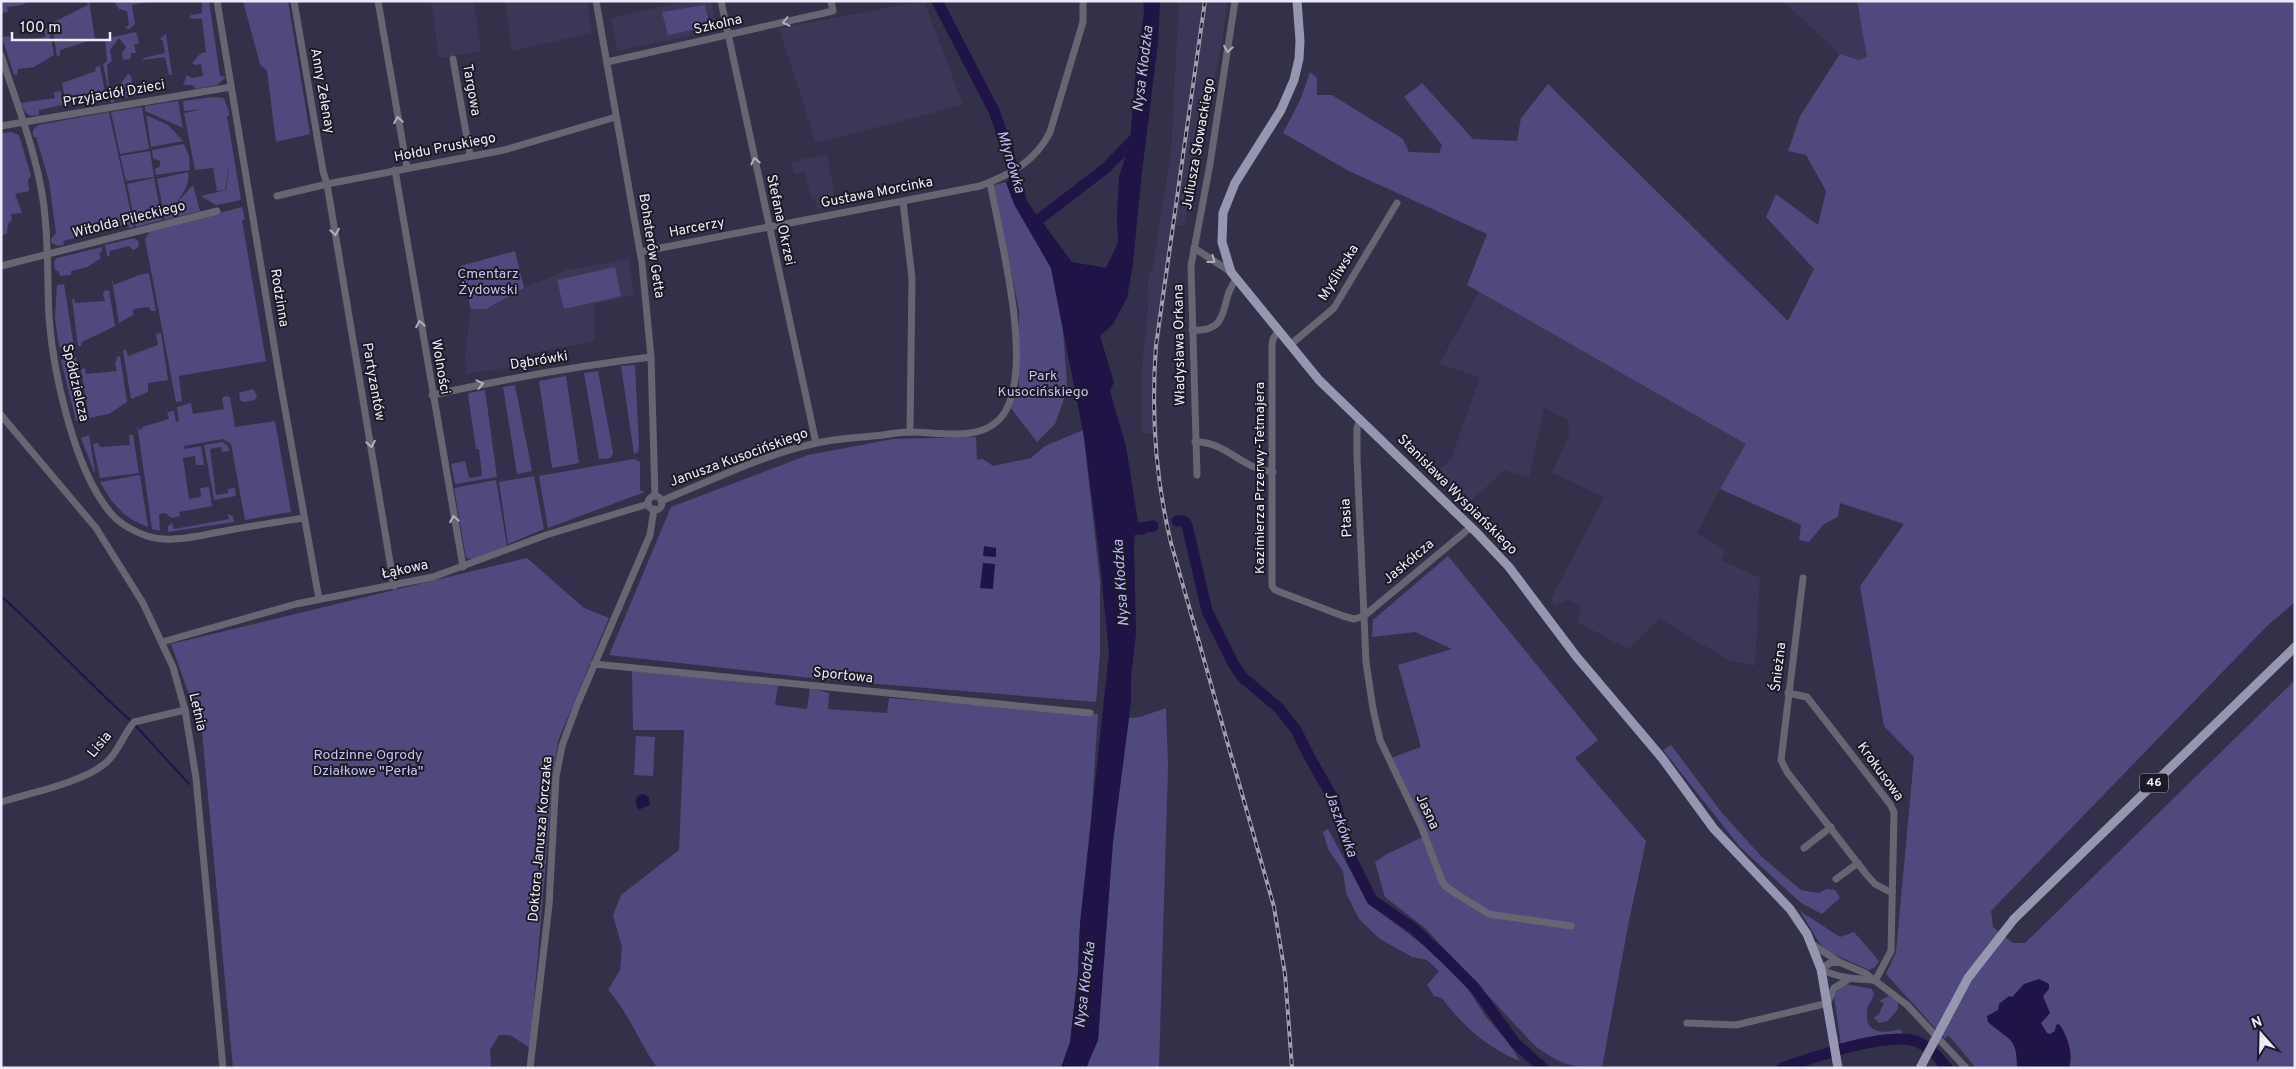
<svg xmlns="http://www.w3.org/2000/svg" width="2296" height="1069" font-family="Overpass,sans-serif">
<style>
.built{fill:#3b3857}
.green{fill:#50497d}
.water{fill:#1f1445}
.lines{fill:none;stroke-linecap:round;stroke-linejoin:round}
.stream{stroke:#1f1445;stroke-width:2}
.river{stroke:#1f1445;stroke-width:11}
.minor{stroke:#666572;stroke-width:7}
.major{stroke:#9796b0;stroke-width:9}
.rail-casing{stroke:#9e9caf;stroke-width:4}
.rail{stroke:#1b1a25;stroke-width:2;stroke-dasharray:5.5;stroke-linecap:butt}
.major-bridge{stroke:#9796b0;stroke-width:9}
.oneway{stroke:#b0afbd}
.labels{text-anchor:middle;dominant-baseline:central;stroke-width:4;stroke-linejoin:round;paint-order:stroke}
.shield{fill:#1b1a25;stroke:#adacbb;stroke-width:1}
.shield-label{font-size:12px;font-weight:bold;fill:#ecebfb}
.street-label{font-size:14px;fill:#ecebfb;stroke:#1b1a25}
.park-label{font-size:14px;fill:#c5c2f4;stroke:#1b1a25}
.water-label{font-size:15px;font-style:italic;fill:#beb8fb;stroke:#1b1a25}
</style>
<rect width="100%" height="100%" fill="#333049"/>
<g class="built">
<path d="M431,1H474L481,51L439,58Z"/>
<path d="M505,1H587L592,33L512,51Z"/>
<path d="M687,1H711L717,30L617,51L611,18Z"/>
<path d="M924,1L963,105L816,143L779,28Z"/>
<path d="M1179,1H1227L1222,41L1209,106L1200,134L1184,226L1176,225L1158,355L1157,408L1158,432L1142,434V370L1149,298L1147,297L1149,272H1152L1171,152Z"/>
<path d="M1783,1H1857L1868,57L1859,60L1840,54Z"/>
<path d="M827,154L836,205L817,209L815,198H811L805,172L794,174L791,162Z"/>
<path d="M629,259L634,295L594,304V341L523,355L525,365L466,374L465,355L471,309H486L524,288L567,270Z"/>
<path d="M1479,292L1747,444L1720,489L1697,533L1726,550L1721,560L1760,578L1755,666L1728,660L1660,619L1628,649L1577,622L1581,606L1567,600L1555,606L1551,599L1604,497L1552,473L1569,435L1568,420L1544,408L1529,477L1504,470L1467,505L1435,474L1451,459L1480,377L1439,364Z"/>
</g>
<g class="green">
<path d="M1,1H29L22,5L7,7L8,12L1,13Z"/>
<path d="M87,1H89L95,39L60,50V55L57,57L52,23L88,5Z"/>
<path d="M154,1L132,5L135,24L129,29L125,28L129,25L127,11L119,9L114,2Z"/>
<path d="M202,1H209L220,76H225V78L217,85L196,89L192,85H183L187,75L192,78L203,76L201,64L196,65L192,63L200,54L206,52L202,19L189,18L191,15L202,13Z"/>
<path d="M243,1H288L310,134L276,142L267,71L260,64Z"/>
<path d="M1857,1H2295V602L2268,625L1991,911L1993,927L2013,943H2025L2295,680V1068H1976L1950,1037L1948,1035L1945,1039L1886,974L1896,952L1914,757L1884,726L1860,586L1904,524L1840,503L1838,517L1824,524L1809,542L1799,540L1801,525L1720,489L1746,444L1467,285L1487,234L1349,171L1283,133L1301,98L1310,72L1317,78V95H1332L1403,139L1409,152L1439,153L1442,145L1404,97L1422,83L1473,139L1517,141L1521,118L1548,84L1788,321L1814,269L1766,217L1776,194L1818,225L1826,191L1806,155L1788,151L1800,116L1840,54L1859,60L1867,57Z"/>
<path d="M705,5L710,26L668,35L662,12Z"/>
<path d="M44,29H49L54,55L34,67L18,69L17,75H14L2,37L9,36L11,41L42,38L46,36Z"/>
<path d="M135,32L137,34L139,44H134L136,53H131L130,59L123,60L122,53L126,47L119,38L110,50L112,61L107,65L109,89L113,92L114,102L111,103L103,64L107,61L105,39Z"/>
<path d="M166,34L172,75H169L165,57L142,60L144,58L165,53L163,41L160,39Z"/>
<path d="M100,66L106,97L66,104L62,83L96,71L95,67Z"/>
<path d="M128,74L131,76L134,96L124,98L123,94H119L123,86L121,83Z"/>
<path d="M61,91L62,105L39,110V115L31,116L26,113L20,103L55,98L54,92Z"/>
<path d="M213,97L224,98L230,115L227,116L241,200L216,205L201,196L226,190L230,160L225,190L217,191L213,168L195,170L184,113L202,109L184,111L183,101Z"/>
<path d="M178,101L183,128L145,111V106Z"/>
<path d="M142,107L149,149L120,154L111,112Z"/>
<path d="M109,112L134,227L129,228L128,224L63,241L64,245L57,246L51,242V239L56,233L49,181L36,137H33V130L38,125Z"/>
<path d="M146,115L168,125L183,141L151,147Z"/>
<path d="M11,132L19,135L31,176L28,180L29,191L15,194L22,213L11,214L12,220L8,224L7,233L2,236L1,239V133Z"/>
<path d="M184,144L189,156L190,170L156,175L155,169L160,166V161L153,158L152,150Z"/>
<path d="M150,151L154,177L126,181L120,156Z"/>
<path d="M188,172C192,185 175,207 164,214L157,179Z"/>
<path d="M154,178L162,220L136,227L127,184Z"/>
<path d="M1006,182L1014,204L1051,268L1063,330L1067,385L1064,399L1055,424L1037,442L1011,408L1019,387V311L994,185Z"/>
<path d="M193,185L200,211L164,220V217Z"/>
<path d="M242,207L245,219L242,220L266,361L179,376L182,401L176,402L145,239L150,231Z"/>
<path d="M134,238L139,242L138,248L133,250L129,246L110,251L109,256H107L105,245Z"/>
<path d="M102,247V252L99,253L101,258L87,267L71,271V275L60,276L59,272L55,270L54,262L57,258Z"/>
<path d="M515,251L524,288L486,309H471L460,266Z"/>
<path d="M615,267L621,296L564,309L557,280Z"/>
<path d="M149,273L156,311H151L149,307L133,309V315L119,323L112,280L114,285L139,275Z"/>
<path d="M64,284L74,347L63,349L59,346L55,318L57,285Z"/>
<path d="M109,290L115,326L82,342L81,346H78L72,299H74L75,303L105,301L103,295L104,291Z"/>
<path d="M161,333L168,380L148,383V392L131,399L123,350H126L128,356L158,345L156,334Z"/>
<path d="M120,356L127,402L109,414L89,418L81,369L85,368L86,374L117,371L115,365L117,357Z"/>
<path d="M76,357L87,420L76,421L61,360Z"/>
<path d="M635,365L639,447L638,452L634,454L621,366Z"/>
<path d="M598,371L613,452L611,458L599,459L584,373Z"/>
<path d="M566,376L579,463L552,468L539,381Z"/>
<path d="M515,385L532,471L517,474L503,387Z"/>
<path d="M253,389L257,395L255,400L243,402L240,400L239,393Z"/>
<path d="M485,390L497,477L455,484L451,464L465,461L469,478L482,476L479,449H476L468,395L469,393Z"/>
<path d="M226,396L230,397L235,427L275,421L291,512L245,520L231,444L223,439L184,446L185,449L201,446L204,465H196L195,456L183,458L189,499L201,497L200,488L209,487L212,506L179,512L180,516L172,518L165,513L159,514L160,531L152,529L137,424L139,430L142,429V427L169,419L167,412L174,411L176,422L179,421L177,407L191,403L193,414L224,409L222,398Z"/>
<path d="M1083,430L1100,581V655L1096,702L829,680L609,655L671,507L808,455L893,439L976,437L977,460L983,459L993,466L1031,458L1045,446Z"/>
<path d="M89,435L95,472H94L81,438Z"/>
<path d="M129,435H133L139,473L100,478L93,444L98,443L100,447L130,445Z"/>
<path d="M222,442L228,446L229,451L222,452L221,447L210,449L216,495L228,493V489L234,488V485L236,496L214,500L204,445Z"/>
<path d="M634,459L640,462V490L645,492L548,528L539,476Z"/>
<path d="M140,475L148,527C122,517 114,506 100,482Z"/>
<path d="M534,476L544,529L508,544L499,482Z"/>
<path d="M496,480L507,546L473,559L466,558L454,488Z"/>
<path d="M228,514L233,516L234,522L168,532V526L172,523L174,529L229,519Z"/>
<path d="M1448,556L1598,740L1575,758L1646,841L1628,926L1602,1068C1571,1068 1560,1064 1535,1046L1425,928L1385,897L1375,862L1387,854L1427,835L1391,758L1421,747L1398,665L1452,649L1415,632L1372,637L1373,620Z"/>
<path d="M527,558L584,608L609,618L558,741L553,777L530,1048L510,1035H499L490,1050L491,1068H233L202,731L171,644Z"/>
<path d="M632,671L778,684L775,705L807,709L810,688L829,693L828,709L887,713L889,698L1098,714L1091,821L1080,924L1078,973L1070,1042L1061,1068H657C639,1042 629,1013 608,990L620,970L622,947L613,915L621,895L679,850L684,730H633Z"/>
<path d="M1166,708L1168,767L1159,1068H1086L1098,1040L1113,841L1129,718L1140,717Z"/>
<path d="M636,736L655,737L653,776L634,775Z"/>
<path d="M1671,745L1722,813L1762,857L1801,890L1819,893L1827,889L1835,890L1840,898L1822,914L1801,903L1740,847L1663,750Z"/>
<path d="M1328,829L1362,892L1373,907L1434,953L1468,989L1486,1017L1509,1043L1520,1061C1488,1048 1462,1026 1442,998L1434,996L1427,985L1439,971L1427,960L1412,957L1380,939L1359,919L1346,893L1343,871L1328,849L1323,832Z"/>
<path d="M1800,911L1840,937L1854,932L1879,961L1875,967L1869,970L1829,952L1820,944Z"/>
<path d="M1845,984L1872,989L1874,994C1872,1000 1869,1004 1867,1008C1867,1009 1867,1015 1867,1016C1866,1034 1887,1034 1900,1029L1903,1034H1889L1841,1044L1834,996L1838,989Z"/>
<path d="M1889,996L1898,1002V1009L1888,1021L1879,1023L1874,1018L1879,1014L1884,1003L1879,1001Z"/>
</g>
<g class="water">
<path d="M1143,1H1160L1158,43L1141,180L1133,264L1127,298L1113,324L1100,336L1114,382L1110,391L1126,446L1138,522L1144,526L1145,535L1135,534L1134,545L1136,633L1131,678V702L1113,841L1098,1040L1086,1068H1061L1070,1042L1078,973L1080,924L1109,653L1099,553L1084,437L1051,268L1014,204L1006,182L1019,176L1028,203L1072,262L1106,268L1118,243L1117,217L1119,177L1130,141L1135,80L1144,11Z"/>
<path d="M984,546L996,548V557L983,556Z"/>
<path d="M983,563L995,564L993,589L980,588Z"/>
<path d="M643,794L649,797L650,805L638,810L636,803L637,796Z"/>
<path d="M2039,979L2049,984V989L2043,996L2050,1013L2041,1023L2047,1033L2050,1034L2055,1031L2056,1025L2059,1024C2067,1034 2074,1055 2069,1068H2017C2017,1036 2009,1041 1988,1022L1987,1016L1998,1010L1999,1004L2009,996L2012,997L2024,984Z"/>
</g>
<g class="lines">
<g class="stream">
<path d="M1,596C46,636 86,681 131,721"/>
<path d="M135,725L189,784"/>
</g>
<g class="river">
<path d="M937,1L994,111L1008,150L1017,192"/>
<path d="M1033,224L1106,168L1136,137"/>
<path d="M1177,521H1184L1187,525L1207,611L1233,663L1242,677L1279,708L1296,730L1309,756L1334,800L1351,858L1372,900L1413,928L1446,959L1475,988L1515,1043L1543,1068"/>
<path d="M1130,530L1153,526"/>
<path d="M1782,1068C1812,1058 1889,1030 1918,1042C1931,1048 1938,1057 1947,1068"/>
</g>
<g class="minor">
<path d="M217,1L280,381L319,599"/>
<path d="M294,1L323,171L327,184L394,586"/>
<path d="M378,1L407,168"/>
<path d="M596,1L642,263L651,357L655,496"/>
<path d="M721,1L816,443"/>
<path d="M1,55C16,102 36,151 43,200C49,239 47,278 49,317C53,372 74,468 109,511C118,523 133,531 147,536C171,544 201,535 225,531C251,526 278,522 304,518"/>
<path d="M453,59L470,155"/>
<path d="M607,62L833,11L831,1"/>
<path d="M1,126L231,87"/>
<path d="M395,170L463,567"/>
<path d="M277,196L327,184L504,150L616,117"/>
<path d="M903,202L912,278L910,432"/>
<path d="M1194,248L1231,272"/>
<path d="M640,252L980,186C1010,175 1036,161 1050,132L1083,22V1"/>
<path d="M1,266L217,211"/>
<path d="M1192,330C1234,333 1218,298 1237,279"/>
<path d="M1278,331L1273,339L1272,345V586L1275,590L1343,616L1354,619L1364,616L1471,527"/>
<path d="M1290,345L1334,308L1397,203"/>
<path d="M432,395C505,379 577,366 651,357"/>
<path d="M1,415L96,528L143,603L173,667L185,710L196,778L223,1068"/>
<path d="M1360,419L1357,428V458L1366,662L1373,709L1380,740L1421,826L1442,881L1445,886L1458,895L1489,914L1571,926"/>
<path d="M1195,442C1226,441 1241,469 1273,472"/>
<path d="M1197,475L1191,266L1210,164L1235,1"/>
<circle cx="655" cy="503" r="7"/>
<path d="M661,501C708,482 767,453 817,443C835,439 854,438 873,436C885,435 898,432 910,432C941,432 985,444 1005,412C1034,364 1000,238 990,182"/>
<path d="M1803,578L1781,760L1787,772L1866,874L1875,884L1892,893"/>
<path d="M162,642L296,604L433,577L546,535L648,504"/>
<path d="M594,664L1090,713"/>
<path d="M1788,693L1807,697L1890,804L1894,812L1891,951L1875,981"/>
<path d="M1,802C30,793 80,783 103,765C117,755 123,735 134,722L185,710"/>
<path d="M1804,848L1831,827"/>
<path d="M1836,879L1858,863"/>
<path d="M1812,944L1839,962L1865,973L1907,1005L1966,1068"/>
<path d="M1839,962L1830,963L1821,969C1838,978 1855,979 1874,980"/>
<path d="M1687,1023L1736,1025L1824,1004L1828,1002L1834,988L1849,979"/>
<path d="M530,1068L549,905L556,777L562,746L577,705L650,535L654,509"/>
</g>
<g class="major">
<path d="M1297,1L1300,41L1299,59L1294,80L1281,110L1235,183L1223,213L1222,242L1231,272L1319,380L1477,533L1509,567L1576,656L1662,758L1714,829L1790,909L1807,934L1821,969L1838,1068"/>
<path d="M2014,919L2295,647"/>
</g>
<g class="rail-casing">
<path id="rail" d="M1205,1L1156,345C1151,413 1155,477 1171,543L1274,907L1285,974L1292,1068"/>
</g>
<use href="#rail" class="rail"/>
<path class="major-bridge" d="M1920,1068L1968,978L2014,919"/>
</g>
<defs><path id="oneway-chevron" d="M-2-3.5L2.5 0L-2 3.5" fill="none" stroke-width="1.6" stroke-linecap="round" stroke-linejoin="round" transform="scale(1.25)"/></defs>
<g class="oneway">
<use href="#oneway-chevron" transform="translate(786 22) rotate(167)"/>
<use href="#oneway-chevron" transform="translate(1228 49) rotate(99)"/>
<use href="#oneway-chevron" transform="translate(398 120) rotate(-100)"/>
<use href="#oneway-chevron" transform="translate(755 161) rotate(-102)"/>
<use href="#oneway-chevron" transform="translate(335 232) rotate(81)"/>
<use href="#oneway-chevron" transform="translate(1212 260) rotate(36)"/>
<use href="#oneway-chevron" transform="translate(420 324) rotate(-100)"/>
<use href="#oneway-chevron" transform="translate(480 384) rotate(-13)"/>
<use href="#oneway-chevron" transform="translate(371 444) rotate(80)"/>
<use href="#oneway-chevron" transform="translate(454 519) rotate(-100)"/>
</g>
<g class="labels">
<rect class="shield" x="2140" y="773.5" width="28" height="19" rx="4"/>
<g class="shield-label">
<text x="2154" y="783">46</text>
</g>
<g class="street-label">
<text transform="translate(718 25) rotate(-13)">Szkolna</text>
<text transform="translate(471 90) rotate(80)">Targowa</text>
<text transform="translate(322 91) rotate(80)">Anny Zelenay</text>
<text transform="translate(114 94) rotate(-10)">Przyjaciół Dzieci</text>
<text transform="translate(1199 144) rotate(-80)">Juliusza Słowackiego</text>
<text transform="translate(445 148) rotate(-11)">Hołdu Pruskiego</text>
<text transform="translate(877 193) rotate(-11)">Gustawa Morcinka</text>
<text transform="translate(129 220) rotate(-14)">Witolda Pileckiego</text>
<text transform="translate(780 220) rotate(78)">Stefana Okrzei</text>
<text transform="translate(697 228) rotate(-11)">Harcerzy</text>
<text transform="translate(651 246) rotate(81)">Bohaterów Getta</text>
<text transform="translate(1339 273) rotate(-58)">Myśliwska</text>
<text transform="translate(279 298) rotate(81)">Rodzinna</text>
<text transform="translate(1180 345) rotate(-91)">Władysława Orkana</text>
<text transform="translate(539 361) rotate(-9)">Dąbrówki</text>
<text transform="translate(440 367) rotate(80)">Wolności</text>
<text transform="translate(373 382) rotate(80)">Partyzantów</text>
<text transform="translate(75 383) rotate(77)">Spółdzielcza</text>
<text transform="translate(739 458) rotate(-20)">Janusza Kusocińskiego</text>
<text transform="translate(1260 478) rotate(-90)">Kazimierza Przerwy-Tetmajera</text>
<text transform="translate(1457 495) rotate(45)">Stanisława Wyspiańskiego</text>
<text transform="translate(1347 518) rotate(-93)">Ptasia</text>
<text transform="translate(1409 562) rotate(-40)">Jaskółcza</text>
<text transform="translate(405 570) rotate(-12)">Łąkowa</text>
<text transform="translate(1779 667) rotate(-83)">Śnieżna</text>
<text transform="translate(843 676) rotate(6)">Sportowa</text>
<text transform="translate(197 712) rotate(77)">Letnia</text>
<text transform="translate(100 745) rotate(-50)">Lisia</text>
<text transform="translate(1880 772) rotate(54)">Krokusowa</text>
<text transform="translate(1427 812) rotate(65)">Jasna</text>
<text transform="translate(541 839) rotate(-85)">Doktora Janusza Korczaka</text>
</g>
<g class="park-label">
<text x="488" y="274">Cmentarz<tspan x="488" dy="16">Żydowski</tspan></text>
<text x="1043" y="376">Park<tspan x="1043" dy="16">Kusocińskiego</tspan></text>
<text x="368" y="755">Rodzinne Ogrody<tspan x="368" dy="16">Działkowe "Perła"</tspan></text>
</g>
<g class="water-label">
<text transform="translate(1144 69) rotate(-83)">Nysa Kłodzka</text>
<text transform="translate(1010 162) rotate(73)">Młynówka</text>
<text transform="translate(1122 583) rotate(-94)">Nysa Kłodzka</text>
<text transform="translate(1340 824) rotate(70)">Jaszkówka</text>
<text transform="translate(1086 985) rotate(-83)">Nysa Kłodzka</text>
</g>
</g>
<rect width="2296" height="1069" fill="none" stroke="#ecebfb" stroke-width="5"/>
<g transform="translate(2261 1034) rotate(340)" stroke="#1b1a25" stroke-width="4" paint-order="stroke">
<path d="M0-4L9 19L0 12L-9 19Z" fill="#ecebfb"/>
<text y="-8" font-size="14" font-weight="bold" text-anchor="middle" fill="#ecebfb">N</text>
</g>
<path d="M12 32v8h98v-8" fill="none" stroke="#ecebfb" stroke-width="2.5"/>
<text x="20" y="32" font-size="15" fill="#ecebfb" stroke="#1b1a25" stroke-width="4" paint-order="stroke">100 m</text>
</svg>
